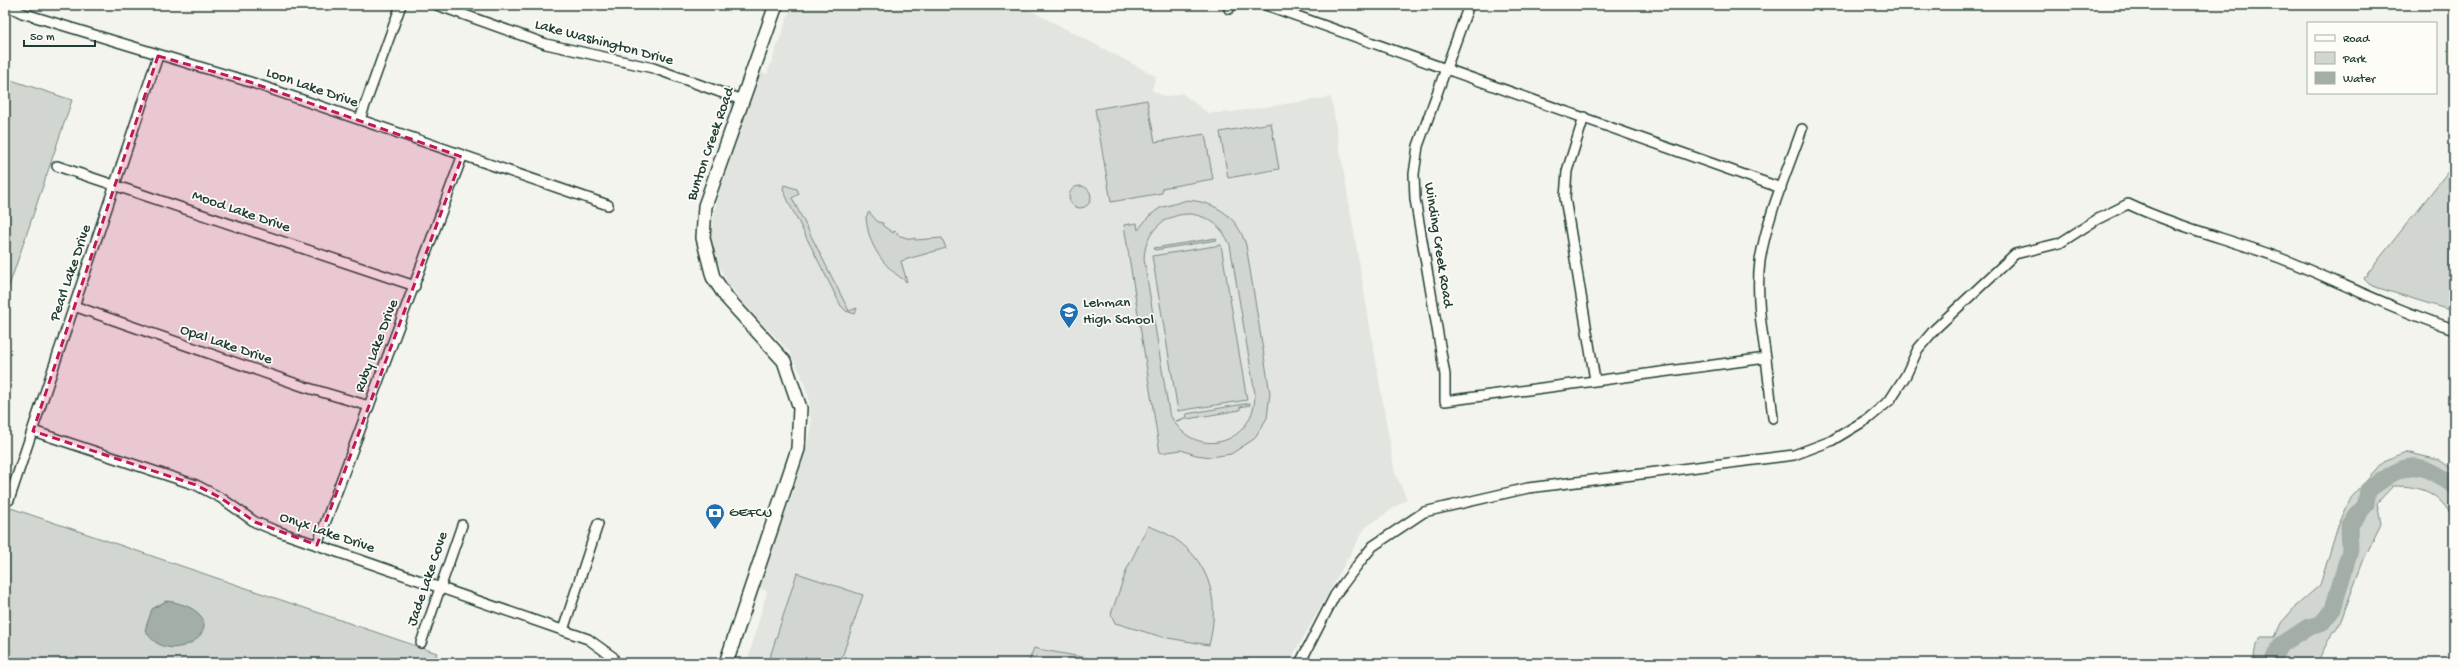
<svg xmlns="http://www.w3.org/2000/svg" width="2459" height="668" font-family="'Gochi Hand',sans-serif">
<rect width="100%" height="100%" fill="#f4f4ef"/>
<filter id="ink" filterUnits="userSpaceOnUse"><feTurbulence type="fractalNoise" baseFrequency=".025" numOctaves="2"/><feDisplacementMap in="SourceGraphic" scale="8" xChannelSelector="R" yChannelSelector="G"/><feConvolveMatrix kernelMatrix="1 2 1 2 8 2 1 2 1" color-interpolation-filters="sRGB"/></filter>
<g filter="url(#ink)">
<polygon fill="#e2e5df" points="792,5 1020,5 1156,76 1152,90 1165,97 1182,93 1208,113 1232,112 1331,97 1395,473 1407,499 1365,528 1289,663 747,663 767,591 758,588 792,495 807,446 811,424 809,399 801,374 789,351 746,307 727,282 712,250 711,236 717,198 760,72 767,74"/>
<g fill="#d1d6d1" stroke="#788a82" fill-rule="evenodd">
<polygon points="5,78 72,100 5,298"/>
<polygon points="1147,100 1155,142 1205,134 1213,179 1162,188 1162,193 1111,202 1095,109"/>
<polygon points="1271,123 1279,169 1228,178 1220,132"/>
<polygon points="2454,164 2454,310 2446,309 2372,286 2364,278"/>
<polygon points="784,185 797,189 799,194 792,198 849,311 857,308 855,314 846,311 841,306 790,205 783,189"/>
<circle cx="1080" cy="197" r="11"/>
<path d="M1187,200C1216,202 1237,216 1246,245L1270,393L1267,418L1254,439L1231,454L1211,457L1196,455L1181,450L1160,453L1124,225L1137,223L1138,230L1149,216L1160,208ZM1192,214C1212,218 1222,227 1230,245L1255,394C1255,447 1190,462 1169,412L1144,259C1145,231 1165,213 1192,214Z"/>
<path d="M869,212L878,222L883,223L882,225L893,233L894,231L898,233L897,235L911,239L915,238V240L942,238L946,248L901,261L907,282C883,267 868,245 866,217Z"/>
<polygon points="1216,238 1217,240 1155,250 1154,248"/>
<polygon points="1221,245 1247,400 1178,411 1152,256"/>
<polygon points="1250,403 1250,405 1240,407 1240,410 1176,421 1187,417 1186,414"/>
<path d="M2406,452L2439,460L2454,470V520C2439,493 2424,486 2393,486L2377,503L2381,524L2364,559L2340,623L2328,641L2317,663H2259L2254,657L2256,644L2261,637H2275L2281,623L2296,606L2320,585L2338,526L2351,498L2385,460Z"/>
<polygon points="5,506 437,653 434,663 5,663"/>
<path d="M1148,526C1203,544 1223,591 1209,645L1162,637L1115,623L1111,614L1127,569Z"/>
<polygon points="797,573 863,595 840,663 768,663"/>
<polygon points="1034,648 1043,650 1115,663 1028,663"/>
</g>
<path fill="#a3aea7" stroke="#6e8179" d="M166,601C177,602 192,606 200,615C219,636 166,668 145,630L152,609Z"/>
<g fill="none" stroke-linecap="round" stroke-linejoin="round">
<path stroke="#a3aea7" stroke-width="17" d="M2276,663L2274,658L2281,645L2308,627L2321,624L2333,609L2350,550L2349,526L2366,504L2368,490C2407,463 2413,457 2454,486"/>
<defs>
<g id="street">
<polyline points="6,5 22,13 250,82 608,205"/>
<polyline points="437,5 546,44 653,68 742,100"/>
<polyline points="1266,5 1781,188"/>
<path d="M1469,5L1418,146L1414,174L1415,199L1445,375V401L1766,358C1761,326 1756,293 1760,261C1767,216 1787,172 1802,129"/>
<polyline points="1229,9 1232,5"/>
<polyline points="1584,117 1567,171 1565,198 1595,380"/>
<polyline points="360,119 401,5"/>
<polyline points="57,166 415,286"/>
<polyline points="74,306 305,387 369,406"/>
<polyline points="1766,358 1773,418"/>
<polyline points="33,431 196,485 221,498 255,522 274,530 588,639 613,657"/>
<polyline points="9,500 158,56"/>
<polyline points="317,545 462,157"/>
<polyline points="563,630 598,524"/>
<polyline points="421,643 462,525"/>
<path d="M1300,663L1335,595L1359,563L1373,546L1424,512L1528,488L1794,455L1831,441L1869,418L1890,400L1906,375L1918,349L1935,329L2015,254L2060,243L2096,220L2128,204C2177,227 2229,239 2280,258C2338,281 2394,310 2454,329"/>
</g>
<polyline id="secondary" points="726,663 798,449 800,408 784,361 727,298 713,277 703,238 705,206 776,5"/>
</defs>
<use href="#street" stroke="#1f3d34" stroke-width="12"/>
<use href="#secondary" stroke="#1f3d34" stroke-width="16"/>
<use href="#street" stroke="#fdfcf7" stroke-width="9"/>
<use href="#secondary" stroke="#fdfcf7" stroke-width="13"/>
</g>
</g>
<path fill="#c2185b" fill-opacity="0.2" stroke="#c2185b" stroke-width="3" stroke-dasharray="8 5" stroke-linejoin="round" d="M158,56L250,82L462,157L317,545L255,522L221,498L196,485L33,431Z"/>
<defs>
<symbol id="school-pin" viewBox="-11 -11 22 30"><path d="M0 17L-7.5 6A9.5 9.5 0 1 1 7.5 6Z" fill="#1f6fb2" stroke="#fdfcf7"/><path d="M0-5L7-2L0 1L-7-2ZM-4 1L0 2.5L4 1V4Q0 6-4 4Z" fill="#fff"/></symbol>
<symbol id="bank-pin" viewBox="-11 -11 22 30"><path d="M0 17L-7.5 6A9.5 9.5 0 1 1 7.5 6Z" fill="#1f6fb2" stroke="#fdfcf7"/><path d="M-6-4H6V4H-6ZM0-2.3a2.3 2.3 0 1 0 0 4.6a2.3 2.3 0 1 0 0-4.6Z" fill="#fff"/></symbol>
</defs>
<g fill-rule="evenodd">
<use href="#school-pin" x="1058" y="301" width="22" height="30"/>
<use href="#bank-pin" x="704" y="502" width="22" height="30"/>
</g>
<g text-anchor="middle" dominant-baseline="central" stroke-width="3.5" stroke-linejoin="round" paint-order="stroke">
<g font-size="15" fill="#1f3d34" stroke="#fdfcf7">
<text transform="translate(604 43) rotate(15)">Lake Washington Drive</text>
<text transform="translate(312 88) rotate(19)">Loon Lake Drive</text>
<text transform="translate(711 144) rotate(-71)">Bunton Creek Road</text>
<text transform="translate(241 212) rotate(19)">Mood Lake Drive</text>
<text transform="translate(1438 245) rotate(81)">Winding Creek Road</text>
<text transform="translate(71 273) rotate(-71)">Pearl Lake Drive</text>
<text transform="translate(226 345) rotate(19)">Opal Lake Drive</text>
<text transform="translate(377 346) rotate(-69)">Ruby Lake Drive</text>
<text transform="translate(327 533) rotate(19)">Onyx Lake Drive</text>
<text transform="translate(428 579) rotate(-71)">Jade Lake Cove</text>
</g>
<g font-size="15" fill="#1f3d34" stroke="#fdfcf7" text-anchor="start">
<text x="1083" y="303">Lehman<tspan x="1083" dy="17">High School</tspan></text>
<text x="729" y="513">GEFCU</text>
</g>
</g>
<rect width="2459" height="668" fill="none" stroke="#fdfcf7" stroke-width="20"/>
<rect x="10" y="10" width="2439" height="648" fill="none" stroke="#1f3d34" stroke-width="1.5" filter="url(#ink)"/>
<rect x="2307" y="22" width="130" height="72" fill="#fdfcf7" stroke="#a4b0a9"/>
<rect x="2315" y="35" width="20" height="6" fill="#fdfcf7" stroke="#a4b0a9"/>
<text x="2343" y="42" font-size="12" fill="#1f3d34">Road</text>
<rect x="2315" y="52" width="20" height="12" fill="#d1d6d1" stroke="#a4b0a9"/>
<text x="2343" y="62" font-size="12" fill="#1f3d34">Park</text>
<rect x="2315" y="72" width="20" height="12" fill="#a3aea7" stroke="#a4b0a9"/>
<text x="2343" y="82" font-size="12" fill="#1f3d34">Water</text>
<path d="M24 40v6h71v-6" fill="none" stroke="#1f3d34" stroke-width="2"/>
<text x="30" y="40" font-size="12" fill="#1f3d34" stroke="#fdfcf7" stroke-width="3" paint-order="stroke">50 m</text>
</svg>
